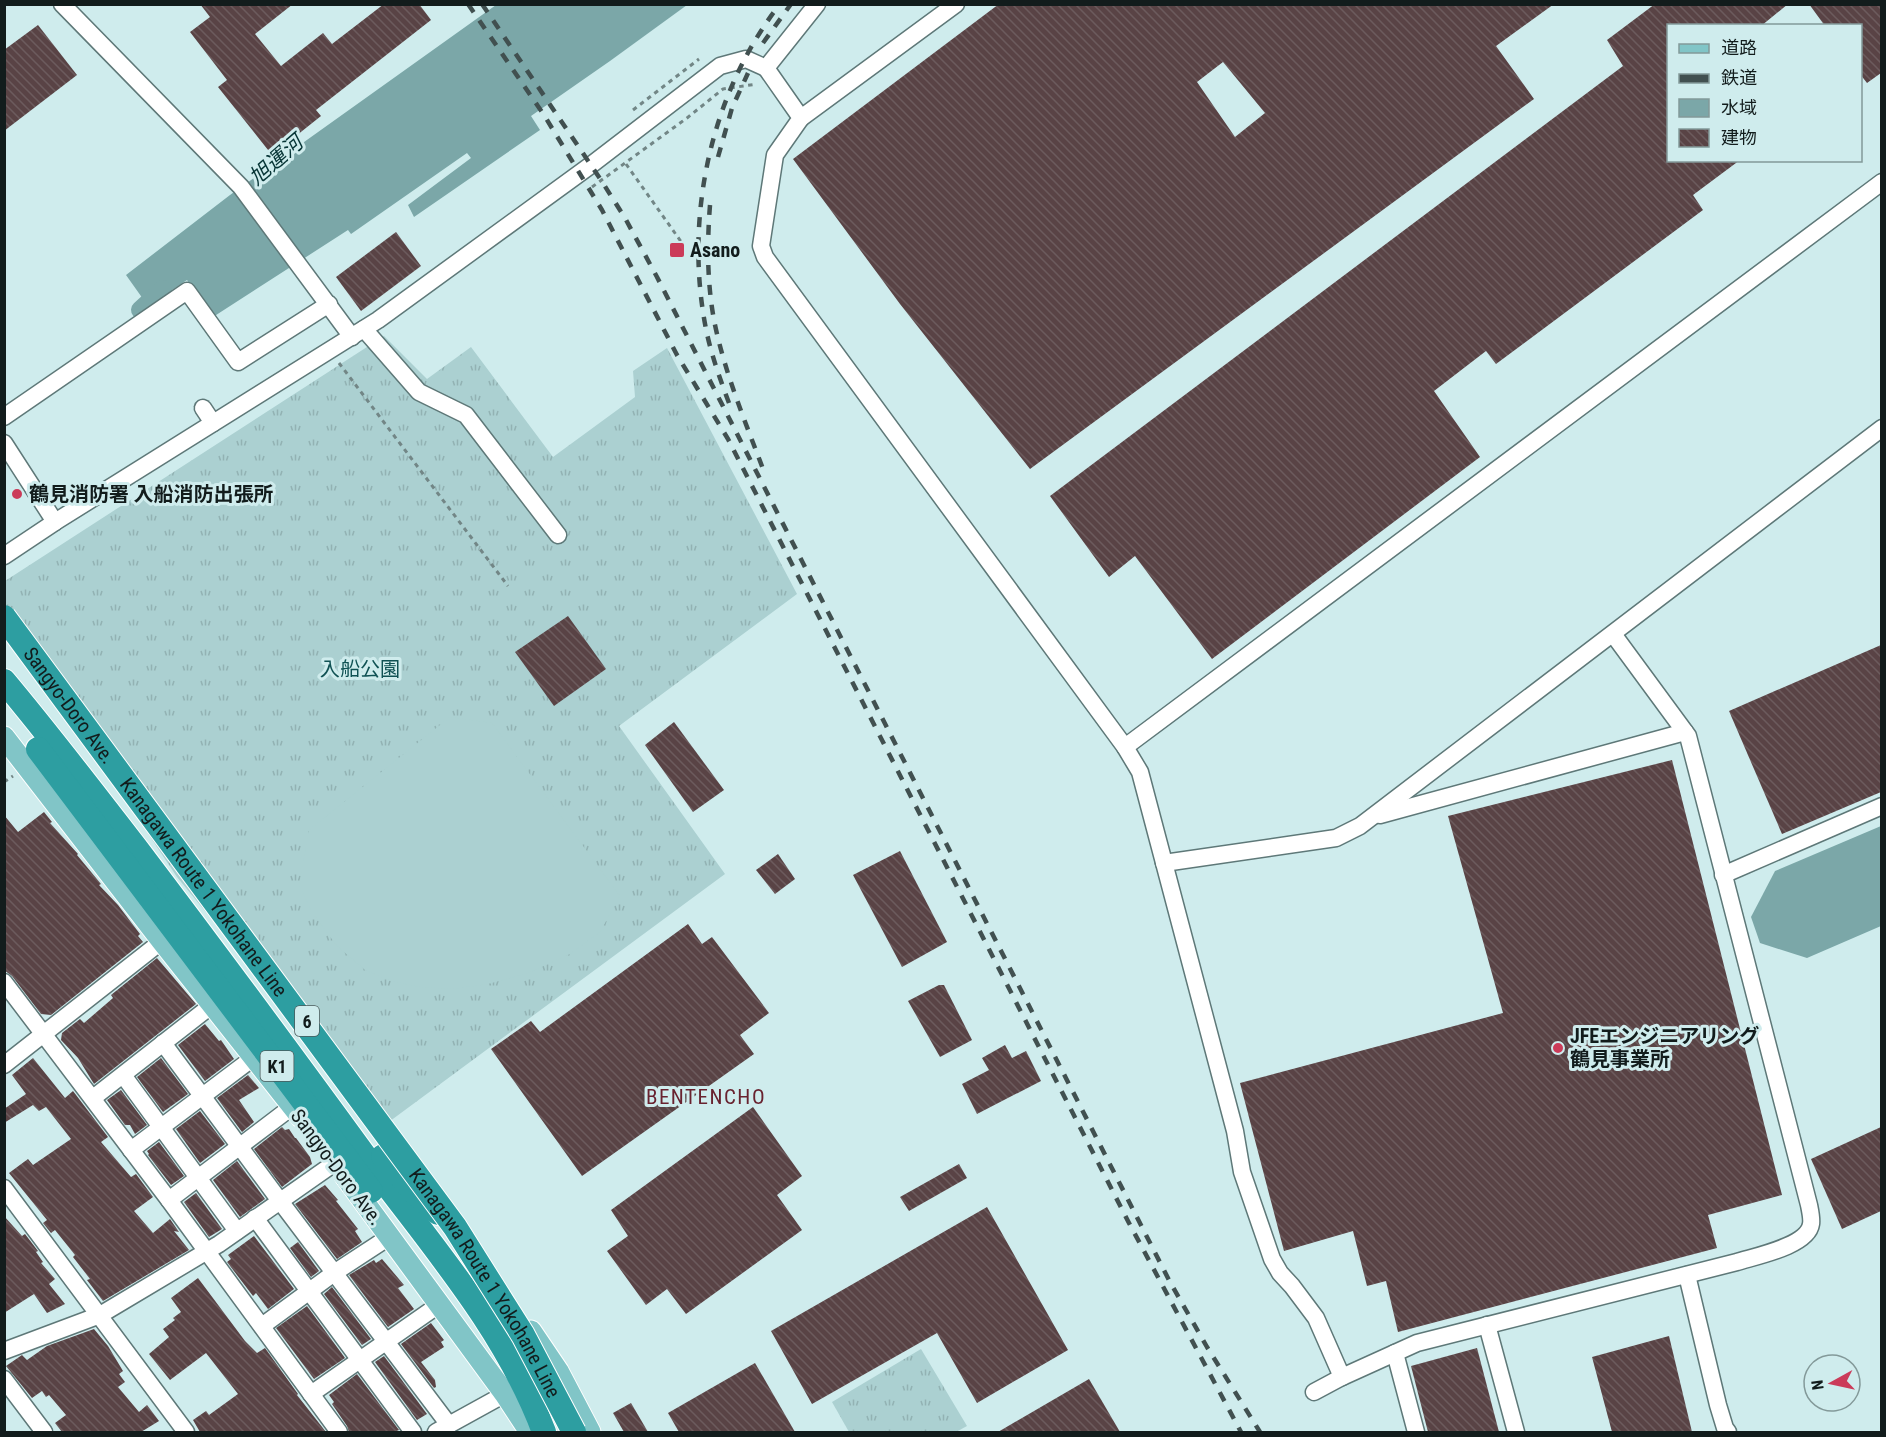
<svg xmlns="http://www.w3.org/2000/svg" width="1886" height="1437" font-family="'Roboto Condensed','Noto Sans JP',sans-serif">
<defs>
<pattern id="grass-tufts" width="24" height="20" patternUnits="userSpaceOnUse" patternTransform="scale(1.5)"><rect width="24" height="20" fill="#abd0d1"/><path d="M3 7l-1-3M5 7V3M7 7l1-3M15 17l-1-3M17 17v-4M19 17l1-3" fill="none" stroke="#92b2b3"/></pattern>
<pattern id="building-back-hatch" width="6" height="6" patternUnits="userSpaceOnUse" patternTransform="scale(1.5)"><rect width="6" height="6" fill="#594345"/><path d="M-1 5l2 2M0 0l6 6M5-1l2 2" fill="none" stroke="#6c5b5d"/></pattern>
</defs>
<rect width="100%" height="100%" fill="#cfeced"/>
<g fill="url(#grass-tufts)">
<polygon points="384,336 427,379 471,347 553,457 635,397 633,371 667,348 797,594 619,726 725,874 382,1127 177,877 5,619 5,581"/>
<polygon points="921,1349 967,1426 956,1432 849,1432 832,1402"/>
</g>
<polygon fill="#abd0d1" points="450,717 492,723 620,896 600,932 570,954 528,973 488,984 452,989 420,987 391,981 365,970 337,946 314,915 299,886 309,830"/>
<g fill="#7ba7a8">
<polygon points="496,5 687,5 610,61 531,116 540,130 414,217 408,205 471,158 467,153 351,234 348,230 213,317 187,280 148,306 126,275 230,195"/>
<polygon points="1881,826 1881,926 1807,958 1760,943 1751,917 1775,871"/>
</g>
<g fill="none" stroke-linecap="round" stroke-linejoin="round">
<polyline stroke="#7ba7a8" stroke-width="18" points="140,310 163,289"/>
</g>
<g fill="url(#building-back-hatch)" fill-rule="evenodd">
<polygon points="200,4 293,4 255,34 281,66 323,33 332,44 384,4 419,4 431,20 316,110 321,116 272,155 218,87 227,80 190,32 210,17"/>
<path d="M999,4H1554L1496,46L1534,99L1030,469L900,304L793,159ZM1223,62L1265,113L1235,137L1197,82Z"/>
<polygon points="1655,4 1788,4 1761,26 1668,26 1668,160 1740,160 1693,195 1703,210 1496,364 1486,351 1434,391 1480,457 1212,659 1135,556 1109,577 1050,496 1623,66 1607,40"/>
<polygon points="1809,4 1881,4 1881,73 1867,83 1860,74 1860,26 1825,26"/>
<polygon points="38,25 77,75 4,131 4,50"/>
<polygon points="396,232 421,266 361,311 336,277"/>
<polygon points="568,616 606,669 554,706 515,652"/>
<polygon points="1881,645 1881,792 1782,834 1729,711"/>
<polygon points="674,722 724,790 693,812 645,745"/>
<polygon points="1672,760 1782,1195 1708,1215 1717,1248 1398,1332 1386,1281 1367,1286 1353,1231 1284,1251 1240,1083 1503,1013 1448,816"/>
<polygon points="44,812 52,822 50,823 78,854 77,855 101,884 99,885 118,905 140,934 138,936 143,942 51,1015 41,1014 12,976 4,970 4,815 18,832"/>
<polygon points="900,851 947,942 902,967 853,875"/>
<polygon points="778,854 795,879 775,894 756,870"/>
<polygon points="688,924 702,944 712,937 769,1013 740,1035 754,1054 582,1176 491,1049 531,1021 540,1032"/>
<polygon points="157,958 196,1004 94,1084 78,1058 61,1040 62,1033 80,1019 84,1023 113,998 111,995"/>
<polygon points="939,985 944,985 972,1040 940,1057 908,1001"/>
<polygon points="205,1024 219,1041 221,1040 234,1059 205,1081 178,1045"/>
<polygon points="1005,1045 1012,1058 1026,1051 1041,1081 977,1114 962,1084 989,1070 982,1058"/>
<polygon points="33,1058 65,1098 73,1091 108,1137 101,1142 131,1177 136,1174 153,1197 134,1211 153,1233 170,1219 179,1232 174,1231 189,1250 103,1301 87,1280 90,1279 73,1257 75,1255 55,1230 51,1233 43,1223 47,1220 9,1173 28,1159 33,1165 71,1139 46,1107 39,1111 33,1105 4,1123 4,1109 26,1094 12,1075"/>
<polygon points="161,1058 188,1094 163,1112 137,1077"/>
<polygon points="248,1075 259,1088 239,1100 254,1122 242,1132 217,1098"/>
<polygon points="121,1090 147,1125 135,1134 130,1125 125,1125 107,1100"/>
<polygon points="753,1107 802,1176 777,1195 802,1230 686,1314 667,1289 646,1305 607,1251 628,1236 611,1210"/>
<polygon points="200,1111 225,1144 200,1163 176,1129"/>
<polygon points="282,1127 285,1130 289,1129 295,1138 296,1138 310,1157 312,1164 282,1187 254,1149"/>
<polygon points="1881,1127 1881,1211 1842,1229 1811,1159"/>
<polygon points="159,1142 184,1176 171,1185 148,1155 149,1154 147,1151"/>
<polygon points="237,1161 265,1199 240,1217 213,1180"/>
<polygon points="959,1164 967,1178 909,1211 900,1197"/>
<polygon points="325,1185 338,1200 336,1201 358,1229 355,1231 362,1242 337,1259 295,1204"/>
<polygon points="196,1193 222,1229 209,1237 184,1202"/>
<polygon points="987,1207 1068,1350 977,1403 937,1333 812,1404 771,1331"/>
<polygon points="4,1216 22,1236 25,1234 38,1251 36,1252 43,1262 41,1263 55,1279 49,1284 65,1304 47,1313 34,1294 4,1313"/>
<polygon points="254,1236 294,1289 268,1309 256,1293 253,1296 227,1262 231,1259 228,1255"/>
<polygon points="298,1242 319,1271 311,1277 290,1248"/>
<polygon points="382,1259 404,1285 398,1288 414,1309 388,1327 349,1275 374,1260 376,1263"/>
<polygon points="198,1278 245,1341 257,1353 265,1348 298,1394 297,1395 326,1432 200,1432 193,1420 206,1411 209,1415 238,1394 206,1353 170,1380 149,1354 169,1337 163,1329 175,1320 173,1318 181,1312 171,1298"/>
<polygon points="332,1287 371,1339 362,1345 324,1294"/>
<polygon points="307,1306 345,1358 314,1379 276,1328"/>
<polygon points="431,1323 444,1340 441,1342 444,1347 421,1362 435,1380 436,1387 434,1388 401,1344"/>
<polygon points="94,1329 108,1346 123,1371 119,1374 125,1382 118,1387 139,1412 147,1405 159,1421 141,1432 62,1432 55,1423 66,1415 49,1395 46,1397 42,1391 32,1398 6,1366 22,1355 27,1360 47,1346"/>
<polygon points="1669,1336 1692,1432 1612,1432 1592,1357"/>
<polygon points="1477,1348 1499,1432 1428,1432 1411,1366"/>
<polygon points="384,1356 427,1414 417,1420 375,1362"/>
<polygon points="755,1363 795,1432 679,1432 668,1413"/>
<polygon points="357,1374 399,1430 394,1432 349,1432 347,1426 332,1404 334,1402 329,1395"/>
<polygon points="1089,1379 1120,1432 998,1432"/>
<polygon points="631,1403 648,1432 624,1432 613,1413"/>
</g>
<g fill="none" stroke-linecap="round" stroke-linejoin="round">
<defs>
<g id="minor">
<polyline points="62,4 241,187 352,337"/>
<polyline points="766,68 801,118 775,155 761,246 765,257 1125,747 1140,772 1235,1131 1242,1172 1272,1259 1280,1273 1292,1286 1316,1318 1342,1377"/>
<polyline points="801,118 956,4"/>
<polyline points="364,329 419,392 466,415 558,535"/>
<polyline points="203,408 213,423"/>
<polyline points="4,417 187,291 238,362 329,304"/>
<polyline points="4,443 55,522"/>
<polyline points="4,556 55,522 378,320 591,165 720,66 746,59 766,68 817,4"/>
<polyline points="1125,747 1882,182"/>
<polyline points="1380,815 1685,732"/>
<polyline points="1164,863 1336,838 1360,826 1882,428"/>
<polyline points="1723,875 1882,806"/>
<polyline points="4,982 169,1200 339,1432"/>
<polyline points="163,1043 280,1201 449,1425"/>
<polyline points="4,1065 162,941"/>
<polyline points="123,1075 237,1231"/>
<polyline points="93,1098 212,1005"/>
<polyline points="131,1150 253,1058"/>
<polyline points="4,1188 186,1432"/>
<polyline points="169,1200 293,1106"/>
<polyline points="255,1218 413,1432"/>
<polyline points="1687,1275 1718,1405 1725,1428 1728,1432"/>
<polyline points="1487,1325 1516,1432"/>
<polyline points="262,1326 334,1273 389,1237"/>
<polyline points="4,1351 100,1315 219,1244 336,1162"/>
<polyline points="1395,1353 1416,1432"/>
<polyline points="4,1379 44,1432"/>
<path d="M1314,1392L1342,1377L1417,1343L1737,1262C1756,1256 1808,1246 1811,1224C1812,1219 1810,1210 1809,1205L1688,736L1613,634"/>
<polyline points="311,1394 440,1304"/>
<polyline points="436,1432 505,1394"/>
</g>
<g id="major">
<polyline points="4,737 162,941 301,1117"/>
<polyline points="345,1176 505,1394 530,1432"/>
<polyline points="531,1331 558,1371 590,1432"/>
</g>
<g id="highway">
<path d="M4,681C51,737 95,795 140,853C215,952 289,1052 362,1152C428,1242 505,1327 544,1432"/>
<polyline points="38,749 371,1191"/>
<polyline points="383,1156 415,1193 438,1213"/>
</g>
</defs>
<use href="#minor" stroke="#5e7878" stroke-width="19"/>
<use href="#major" stroke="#fff" stroke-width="23"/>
<use href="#highway" stroke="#fff" stroke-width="26"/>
<g stroke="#728686" stroke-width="3" stroke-dasharray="4.5 4.5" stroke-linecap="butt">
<polyline points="633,110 699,59"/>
<polyline points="626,164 682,243"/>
<polyline points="592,187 687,118 723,89 757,84"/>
<polyline points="339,363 508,586"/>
<polyline points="4,782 13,776"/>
</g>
<use href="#minor" stroke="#fff" stroke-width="16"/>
<use href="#major" stroke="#81c5c7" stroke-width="21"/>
<use href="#highway" stroke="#2d9ea1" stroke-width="24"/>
<g stroke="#415050" stroke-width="4.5" stroke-dasharray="10 10" stroke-linecap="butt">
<polyline points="468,4 544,115 602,210 677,355 728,439 1129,1223 1241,1432"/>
<polyline points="482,4 601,180 625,218 657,277 1170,1282 1207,1347 1260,1432"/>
<polyline points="763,43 791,4"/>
<polyline points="718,157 732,108 748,73"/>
<path d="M710,205C707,243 707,282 714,320C724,371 745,421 763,469"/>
<path d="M729,403C720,379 711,354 706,329C684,218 710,94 780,4"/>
</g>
<defs>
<g id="highway-bridge">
<path id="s1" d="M4,617L455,1227L523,1335L574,1432"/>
</g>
</defs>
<use href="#highway-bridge" stroke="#fff" stroke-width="26" stroke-linecap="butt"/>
<use href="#highway-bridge" stroke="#2d9ea1" stroke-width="24"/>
</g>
<g fill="#cb3b59" stroke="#cfeced" stroke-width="2">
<rect x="669" y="242" width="16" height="16" rx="3"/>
<circle cx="17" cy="494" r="6"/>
<circle cx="1558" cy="1048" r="6"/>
</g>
<g text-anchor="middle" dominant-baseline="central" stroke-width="6" stroke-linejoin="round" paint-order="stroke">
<g fill="#cfeced" stroke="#4b5a5b" stroke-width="1.5">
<rect x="295" y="1006" width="24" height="30" rx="4.5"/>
<rect x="260.5" y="1051" width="33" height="30" rx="4.5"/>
</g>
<g font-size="18" font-weight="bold" fill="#121c1c">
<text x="307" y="1021">6</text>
<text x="277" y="1066">K1</text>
</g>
<g font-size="20" font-weight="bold" fill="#121c1c" stroke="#cfeced" text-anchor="start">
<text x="690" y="250">Asano</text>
<text x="29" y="494">鶴見消防署 入船消防出張所</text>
<text x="1570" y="1036">JFEエンジニアリング<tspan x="1570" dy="23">鶴見事業所</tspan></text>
</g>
<g font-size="20" fill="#105254" stroke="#cfeced">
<text x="360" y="669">入船公園</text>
</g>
<g font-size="20" fill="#121c1c" stroke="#cfeced">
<text stroke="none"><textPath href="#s1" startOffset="110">Sangyo-Doro Ave.</textPath></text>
<text stroke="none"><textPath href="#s1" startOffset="336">Kanagawa Route 1 Yokohane Line</textPath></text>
<text transform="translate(337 1167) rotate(53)">Sangyo-Doro Ave.</text>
<text stroke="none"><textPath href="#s1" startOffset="822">Kanagawa Route 1 Yokohane Line</textPath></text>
</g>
<g font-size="21" font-style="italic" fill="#063435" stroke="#cfeced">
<text transform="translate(276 160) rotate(-41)">旭運河</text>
</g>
<g font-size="21" letter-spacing="1.5" fill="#68222f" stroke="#cfeced">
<text x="706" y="1097">BENTENCHO</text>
</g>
</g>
<rect width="1886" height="1437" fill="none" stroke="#121c1c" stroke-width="12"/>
<rect x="1667" y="24" width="195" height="138" fill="#cfeced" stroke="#839999" stroke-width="1.5"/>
<rect x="1679" y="44" width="30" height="9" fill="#81c5c7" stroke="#839999" stroke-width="1.5"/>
<text x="1721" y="54" font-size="18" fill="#121c1c">道路</text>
<rect x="1679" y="74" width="30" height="9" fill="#415050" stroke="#839999" stroke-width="1.5"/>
<text x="1721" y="84" font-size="18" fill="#121c1c">鉄道</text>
<rect x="1679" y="99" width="30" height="18" fill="#7ba7a8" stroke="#839999" stroke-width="1.5"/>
<text x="1721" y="114" font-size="18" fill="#121c1c">水域</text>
<rect x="1679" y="129" width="30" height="18" fill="url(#building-back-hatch)" stroke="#839999" stroke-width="1.5"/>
<text x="1721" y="144" font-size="18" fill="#121c1c">建物</text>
<g transform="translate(1832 1383) rotate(262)"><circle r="28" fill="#cfeced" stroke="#839999" stroke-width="1.5"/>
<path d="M0-4.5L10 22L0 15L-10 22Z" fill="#cb3b59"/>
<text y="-9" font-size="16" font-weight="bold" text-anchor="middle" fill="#121c1c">N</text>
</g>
</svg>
